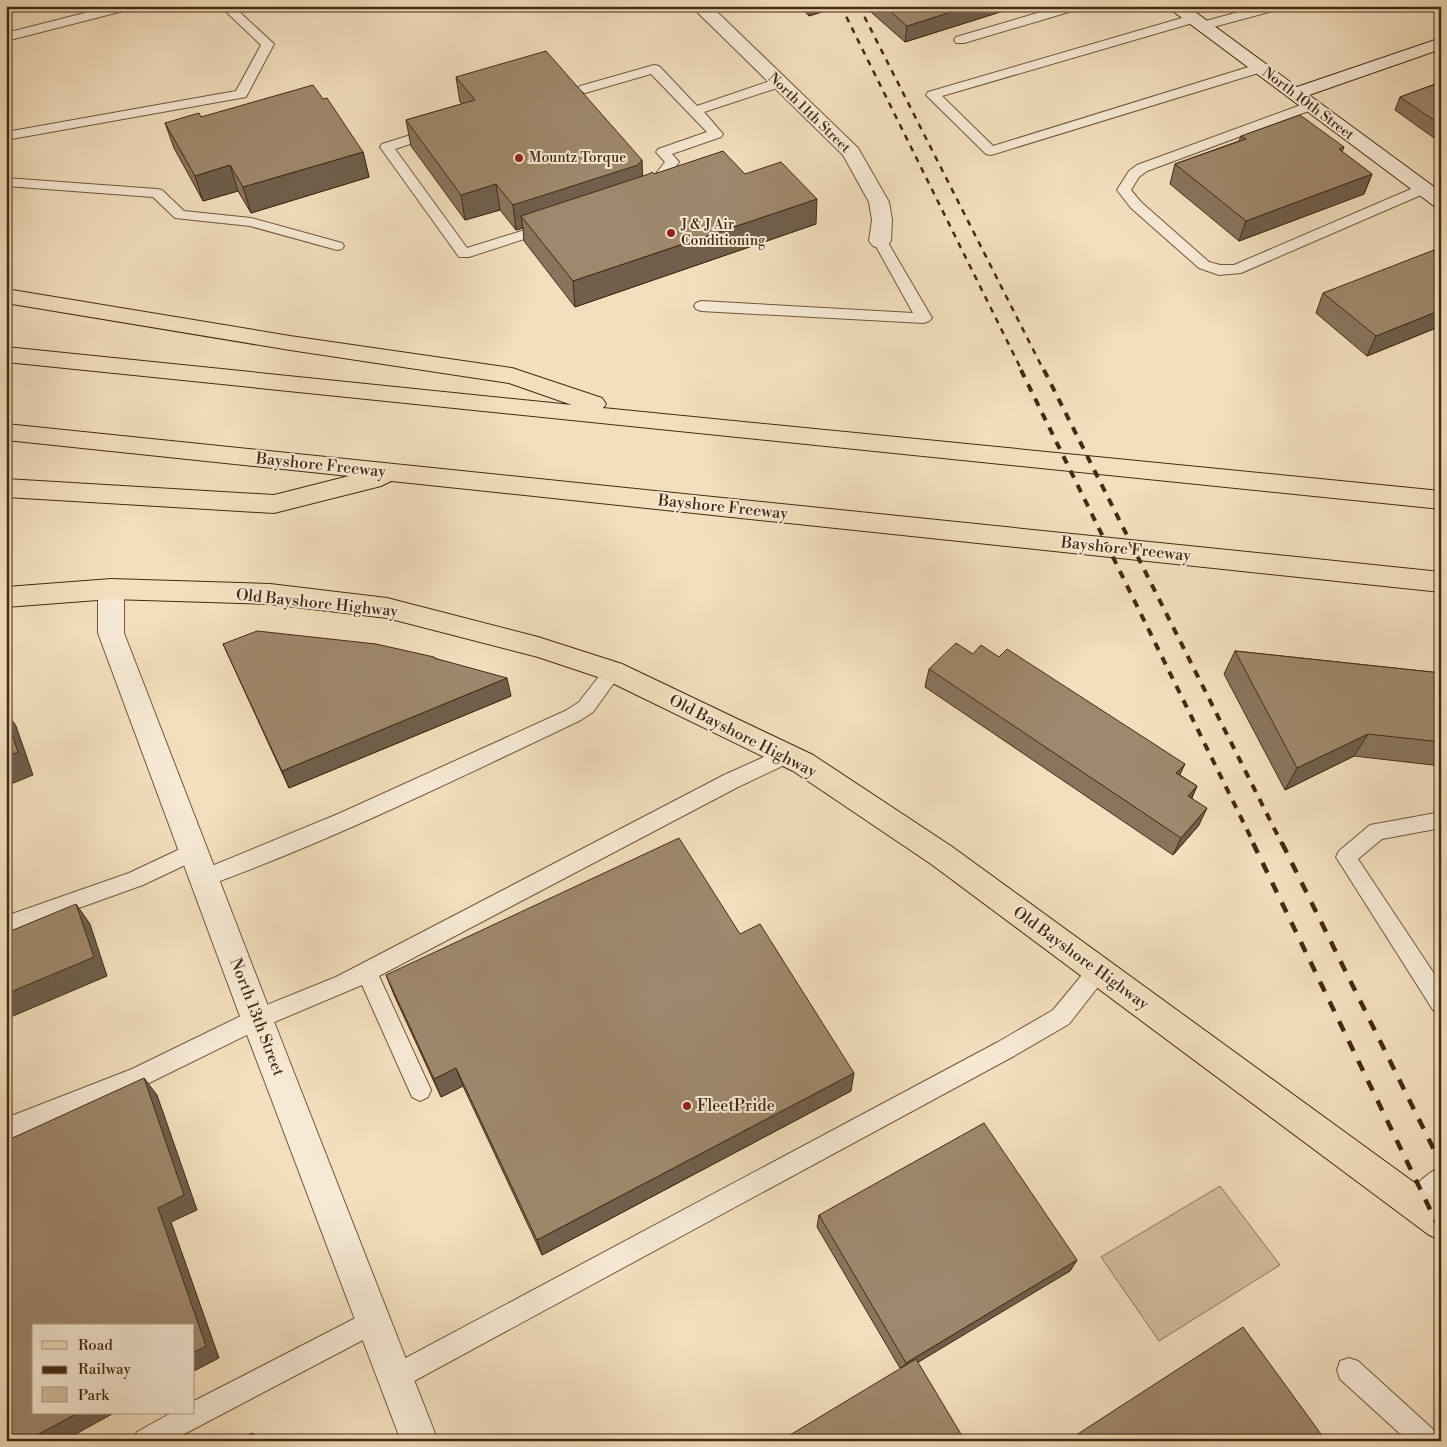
<svg xmlns="http://www.w3.org/2000/svg" width="1447" height="1447" font-family="'Libre Bodoni',serif">
<rect width="100%" height="100%" fill="#f3dfbe"/>
<filter id="stains"><feTurbulence type="fractalNoise" baseFrequency=".004" numOctaves="4"/><feColorMatrix values="0 0 0 0 .2 0 0 0 0 .09 0 0 0 0 .02 0 0 0 .5 -.17"/></filter>
<radialGradient id="worn" r=".72"><stop offset=".6" stop-color="#630" stop-opacity="0"/><stop offset="1" stop-color="#630" stop-opacity=".3"/></radialGradient>
<polygon fill="#d5c0a1" stroke="#8c755a" points="1220,1186 1280,1265 1159,1341 1101,1257"/>
<g fill="none" stroke-linecap="round" stroke-linejoin="round">
<defs>
<g id="lane">
<polygon points="112,6 133,6 131,9 6,41 6,33"/>
<polygon points="220,6 233,6 274,44 246,97 6,140 6,132 236,91 261,45"/>
<polygon points="1061,6 1081,6 1079,9 964,43 956,43 954,40 956,37"/>
<polygon points="1261,6 1282,6 1280,9 1202,30 1196,26 1198,23"/>
<polygon points="1192,15 1196,16 1198,19 1196,22 942,96 993,146 1255,65 1265,65 1266,68 1265,71 991,155 986,154 926,95 928,92"/>
<polygon points="654,65 659,66 697,106 773,80 778,79 784,83 783,86 704,112 723,134 721,137 672,154 679,162 655,193 650,194 643,190 665,162 656,152 658,149 707,132 651,74 585,93 578,89 580,86"/>
<polygon points="1309,102 1316,106 1314,109 1147,171 1139,177 1131,190 1141,202 1209,262 1220,265 1234,265 1418,186 1428,186 1430,189 1428,192 1241,273 1219,275 1199,268 1131,208 1117,190 1129,171 1137,165"/>
<polygon points="433,128 440,132 438,135 395,149 467,248 547,223 552,224 554,227 552,230 469,257 459,257 380,147 382,144"/>
<polygon points="6,178 157,189 162,190 184,211 251,218 342,243 344,246 342,249 337,250 250,226 175,218 153,197 6,186"/>
<polygon points="880,237 885,238 887,241 932,318 929,321 924,323 701,311 696,309 694,306 696,303 701,301 913,313 873,241 875,238"/>
<path d="M613,664L619,666L622,671L619,676L593,712L581,720C457,779 333,840 204,887L197,884L194,878L197,872L338,814L567,710L579,702L607,666Z"/>
<polygon points="786,747 793,749 796,755 793,761 738,787 379,976 431,1090 428,1097 420,1101 412,1097 362,985 265,1026 147,1084 6,1140 6,1118 132,1069 249,1012 336,977 724,775"/>
<polygon points="1441,812 1441,828 1382,839 1358,859 1441,984 1441,1013 1433,1010 1336,857 1339,851 1370,825"/>
<polygon points="195,842 202,845 205,851 202,857 143,885 6,934 6,916 129,873"/>
<polygon points="1098,961 1105,964 1108,971 1105,978 1069,1024 1014,1056 405,1386 396,1389 387,1386 384,1377 387,1368 998,1042 1053,1010 1091,964"/>
<path d="M1441,1167V1194L1423,1212L1415,1216L1407,1212L1403,1204C1409,1190 1426,1173 1441,1167Z"/>
<polygon points="373,1309 382,1312 385,1321 382,1330 171,1441 133,1441 137,1432 171,1413 194,1413 194,1401"/>
<polygon points="1349,1358 1358,1361 1436,1432 1440,1441 1408,1441 1340,1379 1337,1370 1340,1361"/>
</g>
<g id="street">
<polygon points="691,6 711,6 858,148 889,202 892,220 891,241 887,246 880,248 873,246 869,241 872,220 869,202 843,155"/>
<polygon points="111,579 120,582 124,589 124,633 273,1019 438,1441 401,1441 241,1019 98,633 98,589 102,582"/>
</g>
<polygon id="secondary" points="1166,6 1187,6 1297,87 1441,38 1441,49 1309,95 1441,192 1441,208 1434,206"/>
<polygon id="primary" points="111,579 270,584 387,598 538,637 622,664 813,755 951,846 1441,1202 1441,1240 1429,1235 931,864 793,771 604,679 538,657 387,618 270,604 111,599 6,607 6,587"/>
<g id="highway">
<polygon points="6,289 290,336 512,368 602,398 606,404 603,408 1441,491 1441,509 6,362 6,347 572,405 509,383 290,350 6,303"/>
<polygon points="6,424 1441,572 1441,592 391,481 381,486 274,513 6,497 6,479 274,495 349,476 6,440"/>
</g>
</defs>
<use href="#lane" stroke="#70573e" stroke-width="2"/>
<use href="#street" stroke="#70573e" stroke-width="2"/>
<use href="#secondary" stroke="#442a14" stroke-width="2"/>
<use href="#primary" stroke="#442a14" stroke-width="2"/>
<use href="#highway" stroke="#442a14" stroke-width="2"/>
<use href="#lane" fill="#f7ead5" fill-rule="evenodd"/>
<use href="#street" fill="#f7ead5" fill-rule="evenodd"/>
<use href="#secondary" fill="#f7ead5" fill-rule="evenodd"/>
<use href="#primary" fill="#f3dfbe" fill-rule="evenodd"/>
<use href="#highway" fill="#f3dfbe" fill-rule="evenodd"/>
<g stroke="#442a14" stroke-width="2.5" stroke-dasharray="6 6" stroke-linecap="butt">
<polyline points="841,6 1022,371"/>
<polyline points="859,6 1044,371"/>
</g>
<g stroke="#442a14" stroke-width="4" stroke-dasharray="8 8" stroke-linecap="butt">
<polyline points="1021,370 1254,844"/>
<polyline points="1044,370 1282,844"/>
</g>
<g stroke="#442a14" stroke-width="4.5" stroke-dasharray="11 11" stroke-linecap="butt">
<polyline points="1253,843 1441,1232"/>
<polyline points="1282,843 1441,1164"/>
</g>
</g>
<g fill="#89755d" stroke="#442a14">
<polygon points="799,6 841,6 809,16"/>
<polygon points="864,6 1019,6 905,42"/>
<polygon points="456,77 643,177 654,174 745,174 816,224 575,307 524,241 523,228 516,230 500,210 465,220 411,146 406,120 462,104 460,102"/>
<polygon points="1441,82 1441,143 1395,110 1400,97"/>
<polygon points="201,117 363,152 369,177 251,213 238,191 203,201 174,148 165,123"/>
<polygon points="1241,136 1344,147 1342,152 1372,174 1364,194 1239,241 1170,184 1175,164 1239,141"/>
<polygon points="1441,255 1441,326 1367,356 1316,313 1323,293"/>
<polygon points="223,644 435,658 511,696 289,788"/>
<polygon points="1235,651 1441,673 1441,766 1354,756 1285,790 1224,674"/>
<polygon points="929,669 1180,775 1197,786 1192,798 1199,825 1173,855 925,687"/>
<polygon points="740,934 851,1091 542,1255 463,1086 441,1097 394,995 386,975"/>
<polygon points="819,1215 1077,1260 1070,1271 900,1368 817,1227"/>
</g>
<g fill="#6f5f4c" stroke="#442a14">
<polygon points="810,6 841,6 809,16"/>
<polygon points="970,6 1019,6 905,42 907,26"/>
<polygon points="363,152 369,177 251,213 243,187"/>
<polygon points="642,160 643,185 521,216 523,228 516,230 513,205"/>
<polygon points="230,165 238,191 203,201 195,176"/>
<polygon points="1372,174 1364,194 1239,241 1246,221"/>
<polygon points="496,184 500,210 465,220 461,195"/>
<polygon points="817,199 816,224 575,307 573,281"/>
<polygon points="1441,310 1441,326 1367,356 1376,336"/>
<polygon points="507,678 511,696 289,788 282,771"/>
<polygon points="6,711 16,726 33,775 6,786"/>
<polygon points="1368,734 1354,756 1285,790 1297,768"/>
<polygon points="1185,764 1177,781 1176,773"/>
<polygon points="1197,786 1189,803 1188,796"/>
<polygon points="1207,808 1199,825 1173,855 1181,838"/>
<polygon points="76,904 90,924 107,976 6,1019 6,994"/>
<polygon points="456,1068 463,1086 441,1097 434,1079"/>
<polygon points="854,1073 851,1091 542,1255 537,1240"/>
<polygon points="144,1078 157,1095 197,1210 171,1222 219,1358 194,1371 194,1352 158,1208"/>
<polygon points="1077,1260 1070,1271 902,1372 906,1363"/>
<polygon points="78,1413 114,1413 63,1441 26,1441"/>
<polygon points="252,1433 262,1441 255,1441"/>
</g>
<g fill="#9f886c" stroke="#442a14">
<polygon points="884,6 970,6 907,26"/>
<polygon points="546,51 642,160 638,165 513,205 496,184 461,195 406,120 475,100 456,77"/>
<polygon points="1441,82 1441,125 1400,97"/>
<polygon points="313,85 323,99 327,98 363,152 243,187 230,165 195,176 165,123 199,113 201,117"/>
<polygon points="1300,115 1344,147 1339,149 1372,174 1246,221 1175,164 1246,139 1241,136"/>
<polygon points="723,151 745,174 781,162 817,199 573,281 521,216 649,174 652,172 654,174"/>
<polygon points="1434,250 1441,255 1441,310 1376,336 1323,293"/>
<polygon points="257,631 376,644 434,657 434,658 507,678 282,771 223,644"/>
<polygon points="956,643 973,654 981,645 999,657 1007,649 1185,764 1176,773 1197,786 1188,796 1207,808 1181,838 929,669"/>
<polygon points="1235,651 1441,673 1441,742 1368,734 1297,768"/>
<polygon points="6,717 18,752 6,757"/>
<polygon points="679,838 740,934 760,924 854,1073 537,1240 456,1068 434,1079 386,975"/>
<polygon points="76,904 94,957 6,994 6,933"/>
<polygon points="144,1078 184,1195 158,1208 206,1346 194,1352 194,1326 34,1326 34,1413 78,1413 26,1441 6,1441 6,1141"/>
<polygon points="984,1123 1077,1260 906,1363 819,1215"/>
<polygon points="1243,1327 1326,1441 1067,1441"/>
<polygon points="916,1359 965,1441 780,1441"/>
<polygon points="252,1433 255,1441 238,1441"/>
</g>
<g fill="#8f2418" stroke="#f7ead5" stroke-width="2">
<circle cx="519" cy="158" r="5"/>
<circle cx="671" cy="233" r="5"/>
<circle cx="687" cy="1106" r="5"/>
</g>
<g text-anchor="middle" dominant-baseline="central" stroke-width="4" stroke-linejoin="round" paint-order="stroke">
<g font-size="14" fill="#442a14" stroke="#f7ead5">
<text transform="translate(1308 104) rotate(37)">North 10th Street</text>
<text transform="translate(809 113) rotate(44)">North 11th Street</text>
</g>
<g font-size="14" fill="#442a14" stroke="#f7ead5" text-anchor="start">
<text x="529" y="158">Mountz Torque</text>
<text x="681" y="225">J &amp; J Air<tspan x="681" dy="16">Conditioning</tspan></text>
</g>
<g font-size="16" fill="#442a14" stroke="#f7ead5">
<text transform="translate(321 465) rotate(6)">Bayshore Freeway</text>
<text transform="translate(723 507) rotate(6)">Bayshore Freeway</text>
<text transform="translate(1126 549) rotate(6)">Bayshore Freeway</text>
<text transform="translate(317 603) rotate(6)">Old Bayshore Highway</text>
<text transform="translate(743 736) rotate(27)">Old Bayshore Highway</text>
<text transform="translate(1081 958) rotate(36)">Old Bayshore Highway</text>
<text transform="translate(257 1017) rotate(69)">North 13th Street</text>
</g>
<g font-size="16" fill="#442a14" stroke="#f7ead5" text-anchor="start">
<text x="697" y="1106">FleetPride</text>
</g>
</g>
<rect width="1447" height="1447" fill="none" stroke="#f3dfbe" stroke-width="25"/>
<rect x="8" y="8" width="1432" height="1432" fill="none" stroke="#442a14" stroke-width="2.5"/>
<rect x="12" y="12" width="1422" height="1422" fill="none" stroke="#442a14"/>
<rect x="32" y="1324" width="162" height="90" fill="#f7ead5" stroke="#af9d88"/>
<rect x="42" y="1341" width="25" height="8" fill="#f3dfbe" stroke="#af9d88"/>
<text x="78" y="1350" font-size="15" fill="#442a14">Road</text>
<rect x="42" y="1366" width="25" height="8" fill="#442a14" stroke="#af9d88"/>
<text x="78" y="1374" font-size="15" fill="#442a14">Railway</text>
<rect x="42" y="1387" width="25" height="15" fill="#d5c0a1" stroke="#af9d88"/>
<text x="78" y="1400" font-size="15" fill="#442a14">Park</text>
<rect width="100%" height="100%" filter="url(#stains)"/>
<rect width="100%" height="100%" fill="url(#worn)"/>
</svg>
